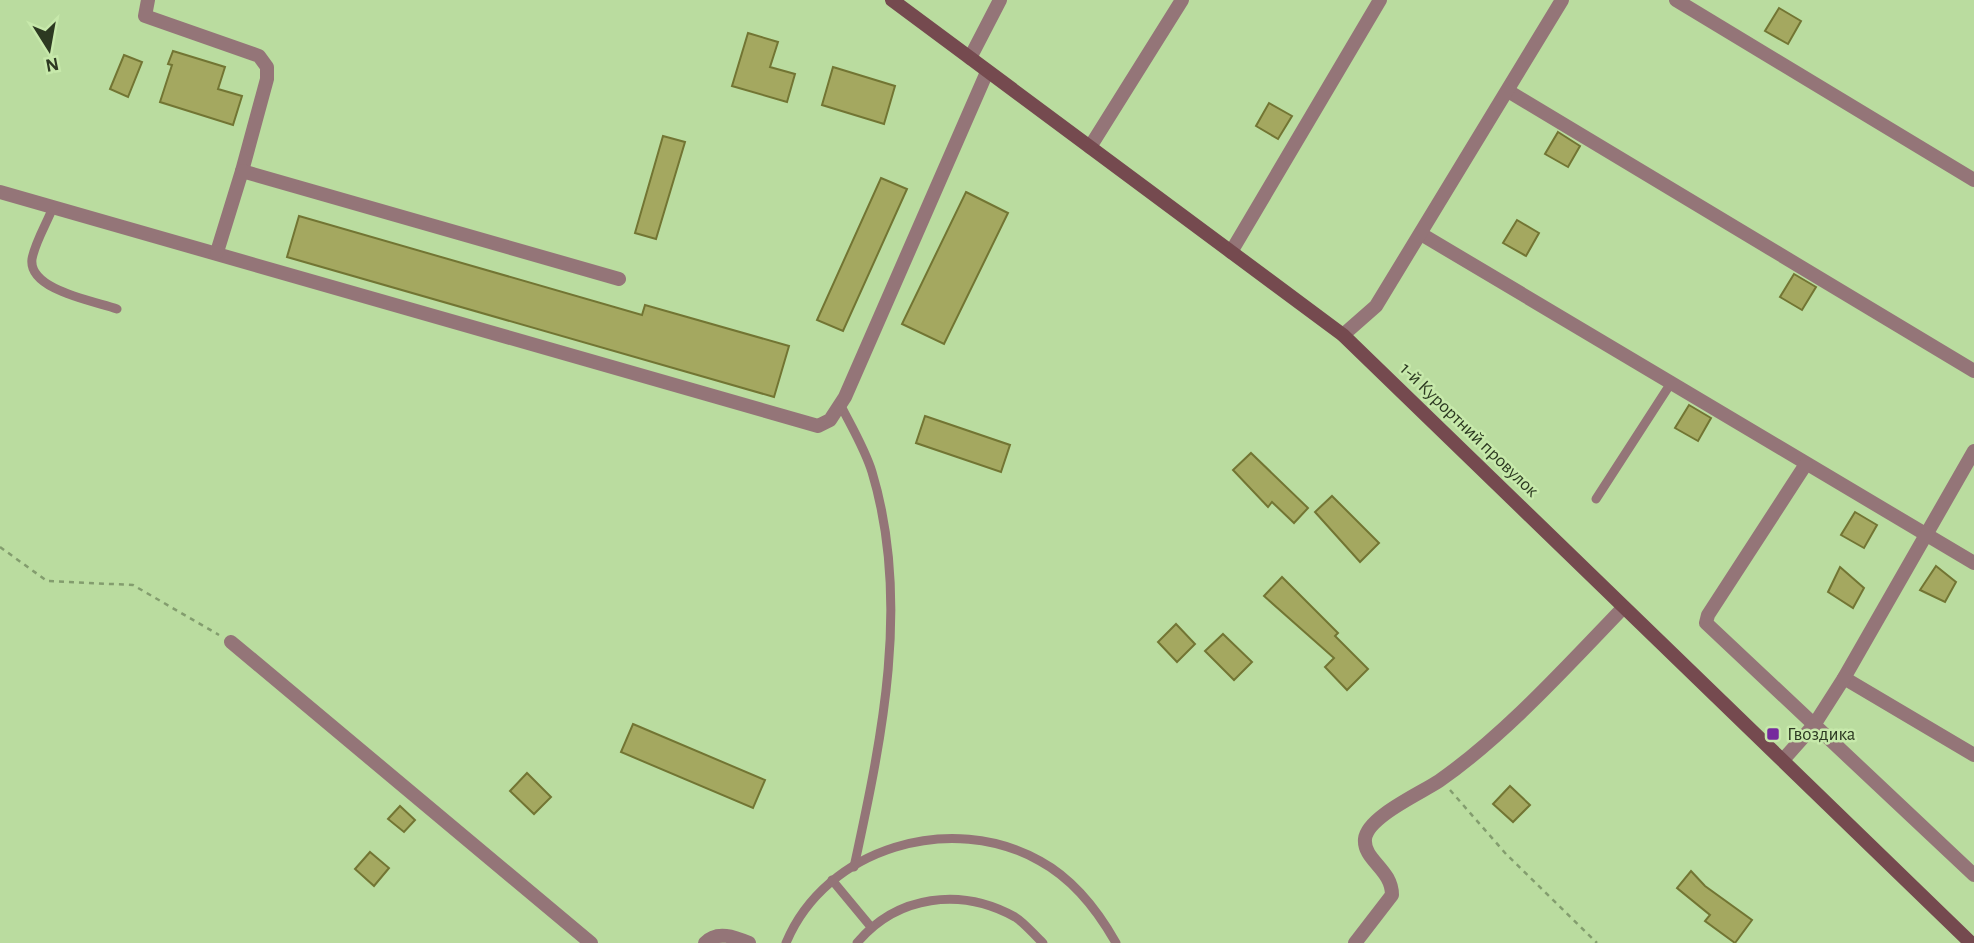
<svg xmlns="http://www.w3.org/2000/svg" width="1974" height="943" font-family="'Alegreya Sans',sans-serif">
<rect width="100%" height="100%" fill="#badc9f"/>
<g fill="#a4a860" stroke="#727533" stroke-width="2">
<polygon points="1779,8 1801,21 1788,44 1765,31"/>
<polygon points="748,33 778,42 770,67 795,74 787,102 732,86"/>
<polygon points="173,51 225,67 218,89 242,96 233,125 160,102 172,65 168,64"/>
<polygon points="124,55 142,62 128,97 110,89"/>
<polygon points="833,67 895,86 884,124 822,105"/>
<polygon points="1269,103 1292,116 1278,139 1256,126"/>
<polygon points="1558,132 1580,146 1568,167 1545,154"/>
<polygon points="663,136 685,142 656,239 635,233"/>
<polygon points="881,178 907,189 843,331 817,320"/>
<polygon points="966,192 1008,213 944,344 902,324"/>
<polygon points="299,216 642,315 645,305 789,346 774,397 287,257"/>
<polygon points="1517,220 1539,233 1526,256 1503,243"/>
<polygon points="1794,274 1816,287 1802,310 1780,297"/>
<polygon points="1689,405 1711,418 1698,441 1675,428"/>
<polygon points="925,416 1010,445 1001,472 916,443"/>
<polygon points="1251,453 1308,508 1294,523 1272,502 1268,507 1233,470"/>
<polygon points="1332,496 1379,543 1360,562 1315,512"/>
<polygon points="1855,512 1877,525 1864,548 1841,535"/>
<polygon points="1936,566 1956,582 1945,602 1920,590"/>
<polygon points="1840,567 1864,588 1853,608 1828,592"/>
<polygon points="1282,577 1338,633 1335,636 1368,669 1347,690 1325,667 1334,658 1264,596"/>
<polygon points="1176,624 1195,644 1177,662 1158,642"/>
<polygon points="1223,634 1252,662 1234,680 1205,651"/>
<polygon points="633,724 765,780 753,808 621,752"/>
<polygon points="527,773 551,797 534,814 510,791"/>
<polygon points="1510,786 1530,805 1513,822 1493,804"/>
<polygon points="400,806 415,820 404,832 388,819"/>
<polygon points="370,852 389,868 374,886 355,869"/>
<polygon points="1691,871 1705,886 1752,920 1735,943 1705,921 1710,915 1677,888"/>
</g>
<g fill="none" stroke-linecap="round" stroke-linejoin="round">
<g stroke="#839d6e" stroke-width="2.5" stroke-dasharray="5 5" stroke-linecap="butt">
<polyline points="0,547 47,581 133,585 219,635"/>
<polyline points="1450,790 1506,854 1597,943"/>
</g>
<g stroke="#947578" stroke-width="9">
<path d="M53,207C47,223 35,242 32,259C28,290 94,301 117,309"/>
<path d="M840,404C851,426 865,449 872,472C911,601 882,738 854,867"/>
<polyline points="1596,499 1671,383"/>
<polyline points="832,880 871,927"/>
<path d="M786,943C826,847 952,811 1040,861C1073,879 1098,911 1116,943"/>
<path d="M857,943C897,895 961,887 1015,917C1025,923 1034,935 1043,943"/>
</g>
<g stroke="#947578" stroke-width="14">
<polyline points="148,0 145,16 259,56 267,67 267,79 242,171"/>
<polyline points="1676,0 1974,180"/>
<polyline points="970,58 1000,0"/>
<polyline points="1508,91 1974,371"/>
<polyline points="1090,147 1182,0"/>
<polyline points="0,192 818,426 830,420 845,397 987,72"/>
<polyline points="1421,234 1974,563"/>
<polyline points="217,252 242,171 619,279"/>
<polyline points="1231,252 1380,0"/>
<polyline points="1343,335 1376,306 1562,0"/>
<polyline points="1806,464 1708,615 1706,623 1974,875"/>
<polyline points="231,642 591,943"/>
<polyline points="1844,678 1974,755"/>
<polyline points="1783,760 1814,725 1844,678 1974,451"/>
<path d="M705,943C717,930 735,937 749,943"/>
<path d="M1355,943L1392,895C1392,869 1363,860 1365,839C1367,817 1421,793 1439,781C1505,735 1568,665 1623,608"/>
</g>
<polyline stroke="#754a4f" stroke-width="14" points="892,0 1343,335 1971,943"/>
</g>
<rect fill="#762a9d" stroke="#c7e9ab" stroke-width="2.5" x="1766" y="727" width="14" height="14" rx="3.5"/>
<g text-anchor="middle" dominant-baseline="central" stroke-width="5" stroke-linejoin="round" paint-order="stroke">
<g font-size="19" fill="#2c3921" stroke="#c7e9ab">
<text transform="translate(1469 430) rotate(44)">1-й Курортний провулок</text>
</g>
<g font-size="19" fill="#2c3921" stroke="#c7e9ab" text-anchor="start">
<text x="1787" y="734">Гвоздика</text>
</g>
</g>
<g transform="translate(49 49) rotate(169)" stroke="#c7e9ab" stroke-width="5" paint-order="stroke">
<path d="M0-5L12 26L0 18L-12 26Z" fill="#2c3921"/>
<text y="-10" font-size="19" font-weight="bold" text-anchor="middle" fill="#2c3921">N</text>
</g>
</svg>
